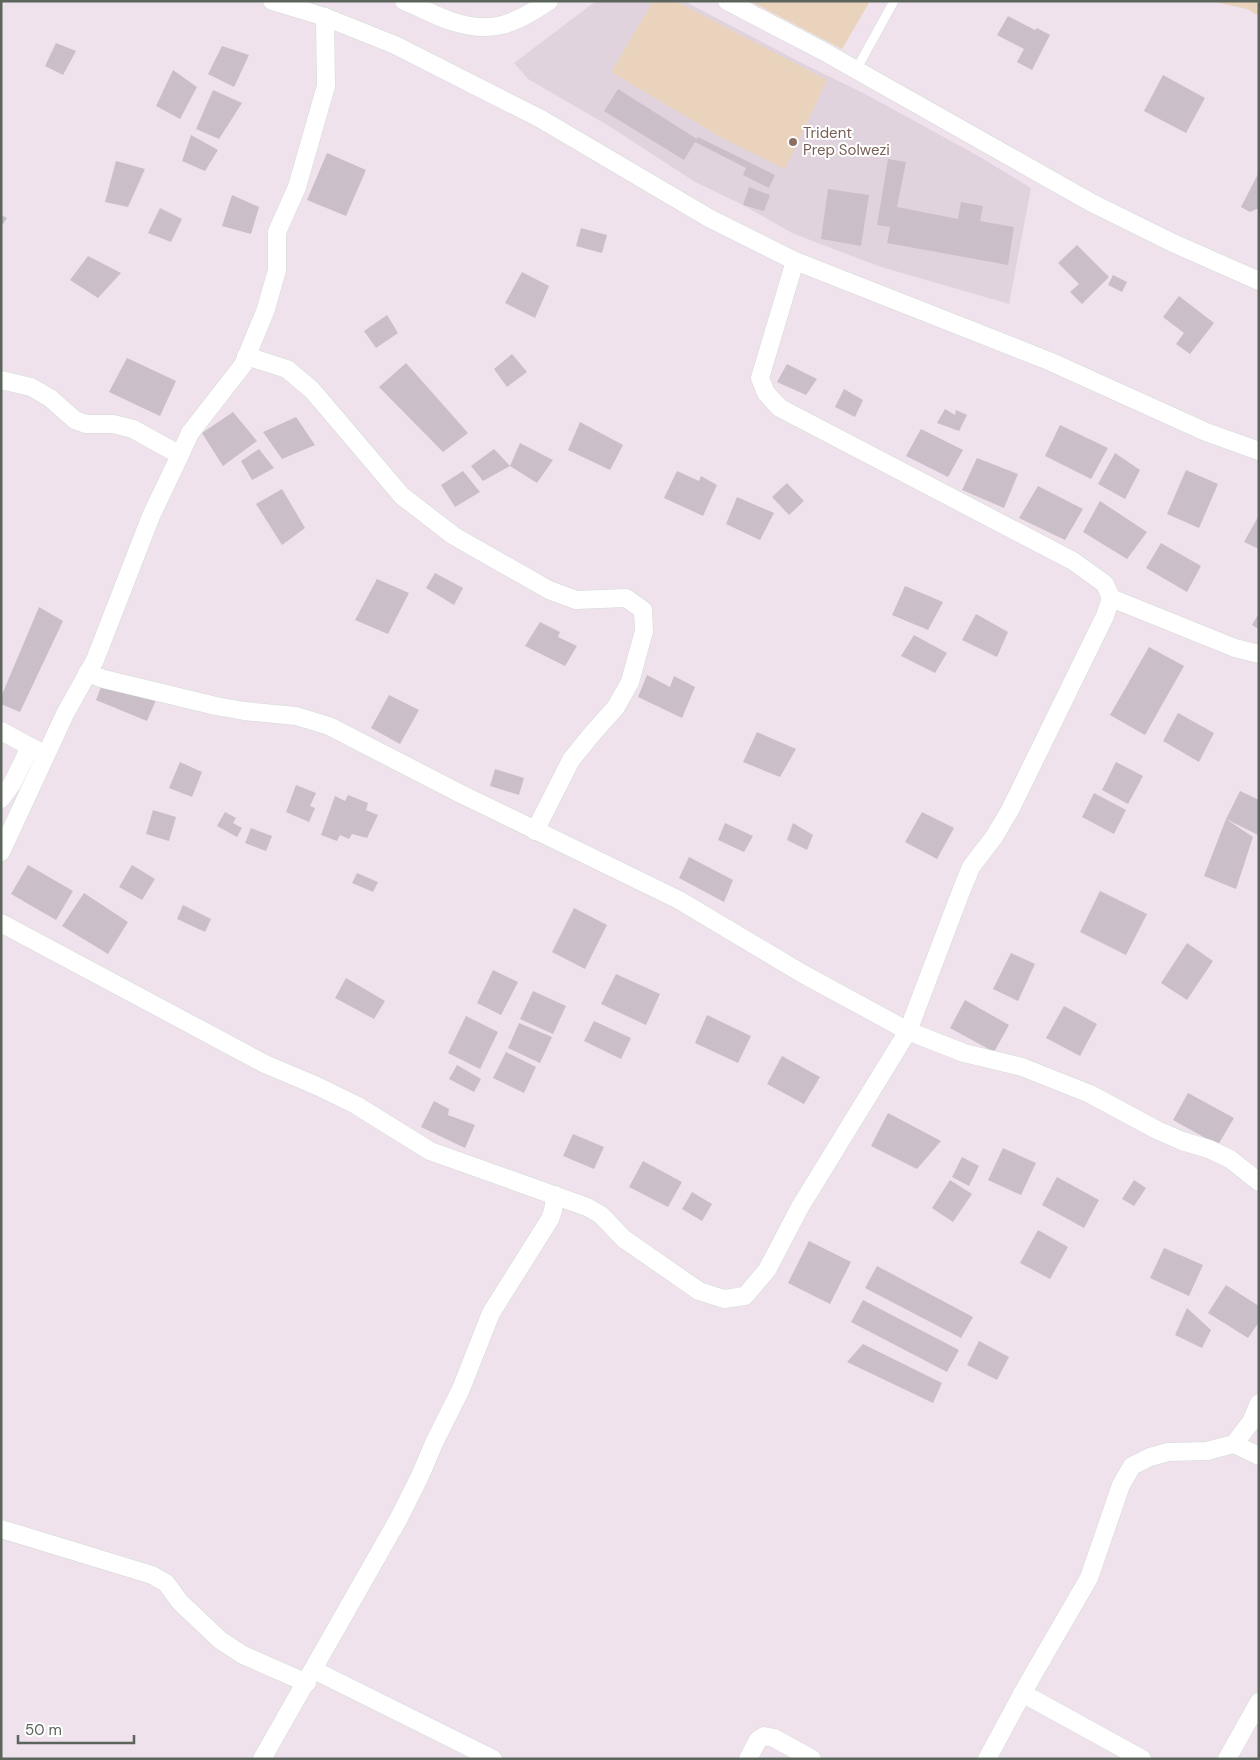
<svg xmlns="http://www.w3.org/2000/svg" width="1260" height="1760" font-family="'DM Sans',sans-serif">
<rect width="100%" height="100%" fill="#efe2ec"/>
<polygon fill="#e1d3de" points="596,1 684,1 798,61 867,95 980,157 1031,188 1009,304 878,266 792,233 743,205 695,182 609,126 528,79 514,63"/>
<g fill="#e9d3bc">
<polygon points="653,1 679,3 827,80 785,169 724,139 611,72"/>
<polygon points="750,1 870,1 842,49"/>
<polygon points="1211,1 1259,1 1259,16 1247,9"/>
</g>
<g fill="#cabfc8">
<polygon points="1008,16 1035,30 1037,28 1050,35 1032,70 1017,62 1024,49 997,35"/>
<polygon points="56,43 76,51 63,75 45,66"/>
<polygon points="222,46 249,55 234,87 208,74"/>
<polygon points="173,70 197,87 180,119 156,106"/>
<polygon points="1163,75 1205,98 1186,133 1144,111"/>
<polygon points="618,89 697,139 698,137 775,175 769,188 743,175 746,168 695,142 684,160 604,111"/>
<polygon points="213,90 242,103 219,139 196,129"/>
<polygon points="191,135 218,150 205,171 182,161"/>
<polygon points="327,153 366,170 346,216 307,200"/>
<polygon points="888,159 906,162 897,207 958,219 961,202 983,206 980,221 1014,227 1008,265 887,243 890,227 877,225"/>
<polygon points="116,161 145,169 128,207 105,202"/>
<polygon points="1259,172 1259,208 1250,212 1241,207"/>
<polygon points="749,187 770,195 764,211 743,205"/>
<polygon points="828,189 869,195 861,246 821,239"/>
<polygon points="232,195 259,207 251,234 222,226"/>
<polygon points="160,208 182,219 171,242 148,233"/>
<polygon points="1,215 7,218 1,227"/>
<polygon points="581,228 607,235 602,253 576,246"/>
<polygon points="1077,245 1109,277 1082,304 1070,292 1079,284 1058,263"/>
<polygon points="88,256 121,273 98,298 70,280"/>
<polygon points="522,272 549,286 535,318 505,303"/>
<polygon points="1113,275 1127,282 1122,292 1108,285"/>
<polygon points="1179,296 1214,323 1190,354 1176,344 1184,333 1163,317"/>
<polygon points="387,315 398,333 376,348 364,331"/>
<polygon points="512,354 527,372 507,387 494,369"/>
<polygon points="127,358 176,381 160,416 109,392"/>
<polygon points="406,363 468,433 443,452 379,387"/>
<polygon points="787,364 817,379 806,395 777,382"/>
<polygon points="844,389 863,400 855,417 835,407"/>
<polygon points="945,409 955,415 956,410 967,415 959,431 937,423"/>
<polygon points="233,412 257,441 223,466 202,433"/>
<polygon points="296,417 315,445 282,459 263,432"/>
<polygon points="580,422 623,445 610,470 568,450"/>
<polygon points="1060,425 1108,448 1091,479 1045,456"/>
<polygon points="921,429 963,450 948,477 906,456"/>
<polygon points="520,443 553,460 537,483 510,466"/>
<polygon points="259,449 274,468 252,480 241,461"/>
<polygon points="494,449 510,466 483,481 471,466"/>
<polygon points="1115,453 1140,470 1125,499 1098,484"/>
<polygon points="977,458 1018,474 1004,508 962,490"/>
<polygon points="1186,470 1218,484 1199,528 1167,514"/>
<polygon points="463,471 480,492 455,507 441,485"/>
<polygon points="677,471 699,481 701,476 717,485 703,516 664,498"/>
<polygon points="787,483 804,501 789,515 772,497"/>
<polygon points="1038,486 1083,509 1065,540 1019,518"/>
<polygon points="282,489 305,528 282,545 256,504"/>
<polygon points="737,497 774,513 760,540 726,524"/>
<polygon points="1100,501 1147,532 1127,559 1083,532"/>
<polygon points="1259,515 1259,549 1244,542"/>
<polygon points="1161,543 1201,566 1187,592 1146,568"/>
<polygon points="435,573 463,588 454,605 426,588"/>
<polygon points="377,579 409,593 388,634 355,620"/>
<polygon points="905,586 943,602 928,630 892,615"/>
<polygon points="39,607 63,621 20,712 1,704 1,697"/>
<polygon points="1259,613 1259,629 1252,625"/>
<polygon points="976,614 1008,632 997,657 962,640"/>
<polygon points="540,622 560,632 558,637 577,646 565,666 525,646"/>
<polygon points="914,635 947,653 935,673 901,656"/>
<polygon points="1149,647 1184,666 1145,735 1110,715"/>
<polygon points="647,675 670,687 674,676 695,687 682,718 638,697"/>
<polygon points="104,679 156,700 147,721 96,700"/>
<polygon points="389,695 419,710 400,744 371,728"/>
<polygon points="1178,713 1214,733 1199,762 1163,741"/>
<polygon points="757,732 796,749 780,777 743,762"/>
<polygon points="180,762 202,772 192,797 169,788"/>
<polygon points="1116,762 1143,776 1128,804 1102,790"/>
<polygon points="495,769 524,778 519,795 490,786"/>
<polygon points="296,785 316,793 310,806 315,808 309,822 286,812"/>
<polygon points="1240,791 1259,800 1259,833 1258,835 1226,819 1253,837 1236,889 1204,876 1226,819"/>
<polygon points="1094,793 1126,810 1114,834 1082,817"/>
<polygon points="348,795 368,803 366,810 378,815 367,838 352,834 349,839 340,835 337,841 321,835 335,796 345,801"/>
<polygon points="153,810 176,817 169,841 146,834"/>
<polygon points="225,812 236,818 233,823 242,828 237,837 217,826"/>
<polygon points="922,812 954,828 937,859 905,842"/>
<polygon points="725,823 753,836 744,852 718,840"/>
<polygon points="793,823 813,835 807,850 787,840"/>
<polygon points="251,828 272,836 266,851 245,843"/>
<polygon points="689,857 733,880 724,902 679,878"/>
<polygon points="28,865 73,891 56,920 11,894"/>
<polygon points="132,865 155,879 142,900 119,887"/>
<polygon points="357,873 378,882 373,892 352,883"/>
<polygon points="1100,891 1147,914 1126,955 1080,932"/>
<polygon points="84,893 128,922 108,954 62,926"/>
<polygon points="183,905 211,919 205,932 177,919"/>
<polygon points="574,908 607,925 585,969 552,952"/>
<polygon points="1187,943 1213,961 1187,1000 1161,983"/>
<polygon points="1011,953 1035,964 1018,1001 993,989"/>
<polygon points="493,970 518,982 501,1015 477,1003"/>
<polygon points="616,974 660,994 646,1025 601,1004"/>
<polygon points="346,978 385,1001 374,1019 335,998"/>
<polygon points="533,991 566,1006 553,1034 520,1019"/>
<polygon points="965,1000 1009,1025 994,1052 950,1028"/>
<polygon points="1064,1006 1097,1024 1080,1056 1046,1038"/>
<polygon points="707,1015 751,1036 738,1063 695,1043"/>
<polygon points="466,1016 498,1032 480,1069 448,1053"/>
<polygon points="594,1021 631,1038 621,1059 584,1041"/>
<polygon points="519,1023 552,1037 540,1063 508,1048"/>
<polygon points="506,1052 536,1067 524,1093 493,1078"/>
<polygon points="782,1056 820,1077 804,1104 767,1084"/>
<polygon points="457,1065 481,1079 474,1092 449,1079"/>
<polygon points="1188,1093 1234,1118 1218,1145 1173,1120"/>
<polygon points="434,1101 449,1109 448,1115 475,1125 465,1148 421,1127"/>
<polygon points="888,1113 941,1141 917,1169 871,1146"/>
<polygon points="573,1134 604,1147 594,1169 563,1156"/>
<polygon points="1003,1148 1036,1163 1021,1195 988,1180"/>
<polygon points="962,1157 979,1166 969,1186 952,1177"/>
<polygon points="643,1161 682,1182 668,1207 629,1187"/>
<polygon points="1057,1177 1099,1200 1084,1228 1042,1205"/>
<polygon points="950,1180 972,1194 953,1222 932,1208"/>
<polygon points="1134,1180 1146,1188 1134,1206 1122,1199"/>
<polygon points="692,1192 712,1204 702,1221 682,1209"/>
<polygon points="1038,1230 1068,1247 1050,1279 1020,1263"/>
<polygon points="809,1241 851,1262 830,1304 788,1283"/>
<polygon points="1164,1248 1203,1265 1189,1296 1150,1278"/>
<polygon points="877,1266 973,1317 961,1338 865,1288"/>
<polygon points="1226,1285 1259,1306 1259,1322 1248,1338 1208,1313"/>
<polygon points="863,1300 959,1350 947,1372 851,1322"/>
<polygon points="1187,1308 1211,1330 1202,1348 1175,1335"/>
<polygon points="979,1341 1009,1357 997,1380 967,1365"/>
<polygon points="863,1344 942,1383 933,1403 847,1362"/>
</g>
<g fill="none" stroke-linecap="round" stroke-linejoin="round">
<defs>
<polyline id="service" points="856,70 894,1"/>
<g id="minor">
<polyline points="272,1 325,17 395,45 541,119 709,218 795,261 1049,361 1206,432 1259,451"/>
<path d="M404,1C420,7 435,16 451,21C491,35 515,24 549,1"/>
<polyline points="727,1 821,50 1092,203 1173,243 1259,281"/>
<polyline points="246,356 287,369 312,390 402,496 454,536 549,590 576,600 626,598 643,610 644,631 630,682 616,707 592,734 571,760 535,831"/>
<polyline points="1,380 31,387 50,398 75,420 86,424 113,424 133,429 180,455"/>
<polyline points="1111,598 1235,648 1259,654"/>
<polyline points="87,673 104,679 216,706 244,711 296,716 329,726 461,794 679,900 803,974 908,1031 964,1053 1022,1067 1090,1094 1157,1130 1182,1141 1209,1149 1230,1159 1259,1182"/>
<polyline points="1,731 40,752"/>
<polyline points="1,799 12,784 30,747"/>
<polyline points="1,852 65,714 95,660 151,516 180,455 190,433 243,365 266,309 277,270 277,232 297,187 326,86 325,17"/>
<polyline points="1,923 265,1064 317,1086 356,1105 430,1151 587,1207 601,1215 624,1239 699,1291 724,1299 745,1296 767,1270 800,1207 908,1031 962,889 971,867 994,837 1010,810 1105,616 1111,598 1105,584 1073,561 780,408 766,393 760,378 795,261"/>
<polyline points="1234,1444 1259,1456"/>
<polyline points="1,1529 152,1575 166,1583 180,1602 220,1640 243,1655 307,1683"/>
<polyline points="314,1670 493,1759"/>
<polyline points="1022,1693 1142,1759"/>
<polyline points="262,1759 399,1518 420,1476 434,1443 461,1389 491,1313 550,1219 553,1211 555,1195"/>
<polyline points="748,1759 758,1740 764,1736 774,1738 812,1759"/>
<polyline points="987,1759 1027,1685 1089,1578 1121,1485 1132,1466 1150,1457 1168,1452 1207,1451 1234,1444 1251,1422 1259,1403"/>
<polyline points="1227,1759 1259,1702"/>
</g>
</defs>
<use href="#service" stroke="#d3dbd5" stroke-width="10"/>
<use href="#minor" stroke="#d3dbd5" stroke-width="19"/>
<use href="#service" stroke="#fff" stroke-width="9"/>
<use href="#minor" stroke="#fff" stroke-width="18"/>
</g>
<circle fill="#8d6e63" stroke="#fff" stroke-width="2" cx="793" cy="142" r="5"/>
<g text-anchor="middle" dominant-baseline="central" stroke-width="4" stroke-linejoin="round" paint-order="stroke">
<g font-size="15" fill="#785e54" stroke="#fff" text-anchor="start">
<text x="803" y="133">Trident<tspan x="803" dy="17">Prep Solwezi</tspan></text>
</g>
</g>
<rect width="1260" height="1760" fill="none" stroke="#5b655b" stroke-width="5"/>
<path d="M18 1735v8h116v-8" fill="none" stroke="#5b655b" stroke-width="2.5"/>
<text x="25" y="1735" font-size="15" fill="#5b655b" stroke="#ffffff" stroke-width="4" paint-order="stroke">50 m</text>
</svg>
